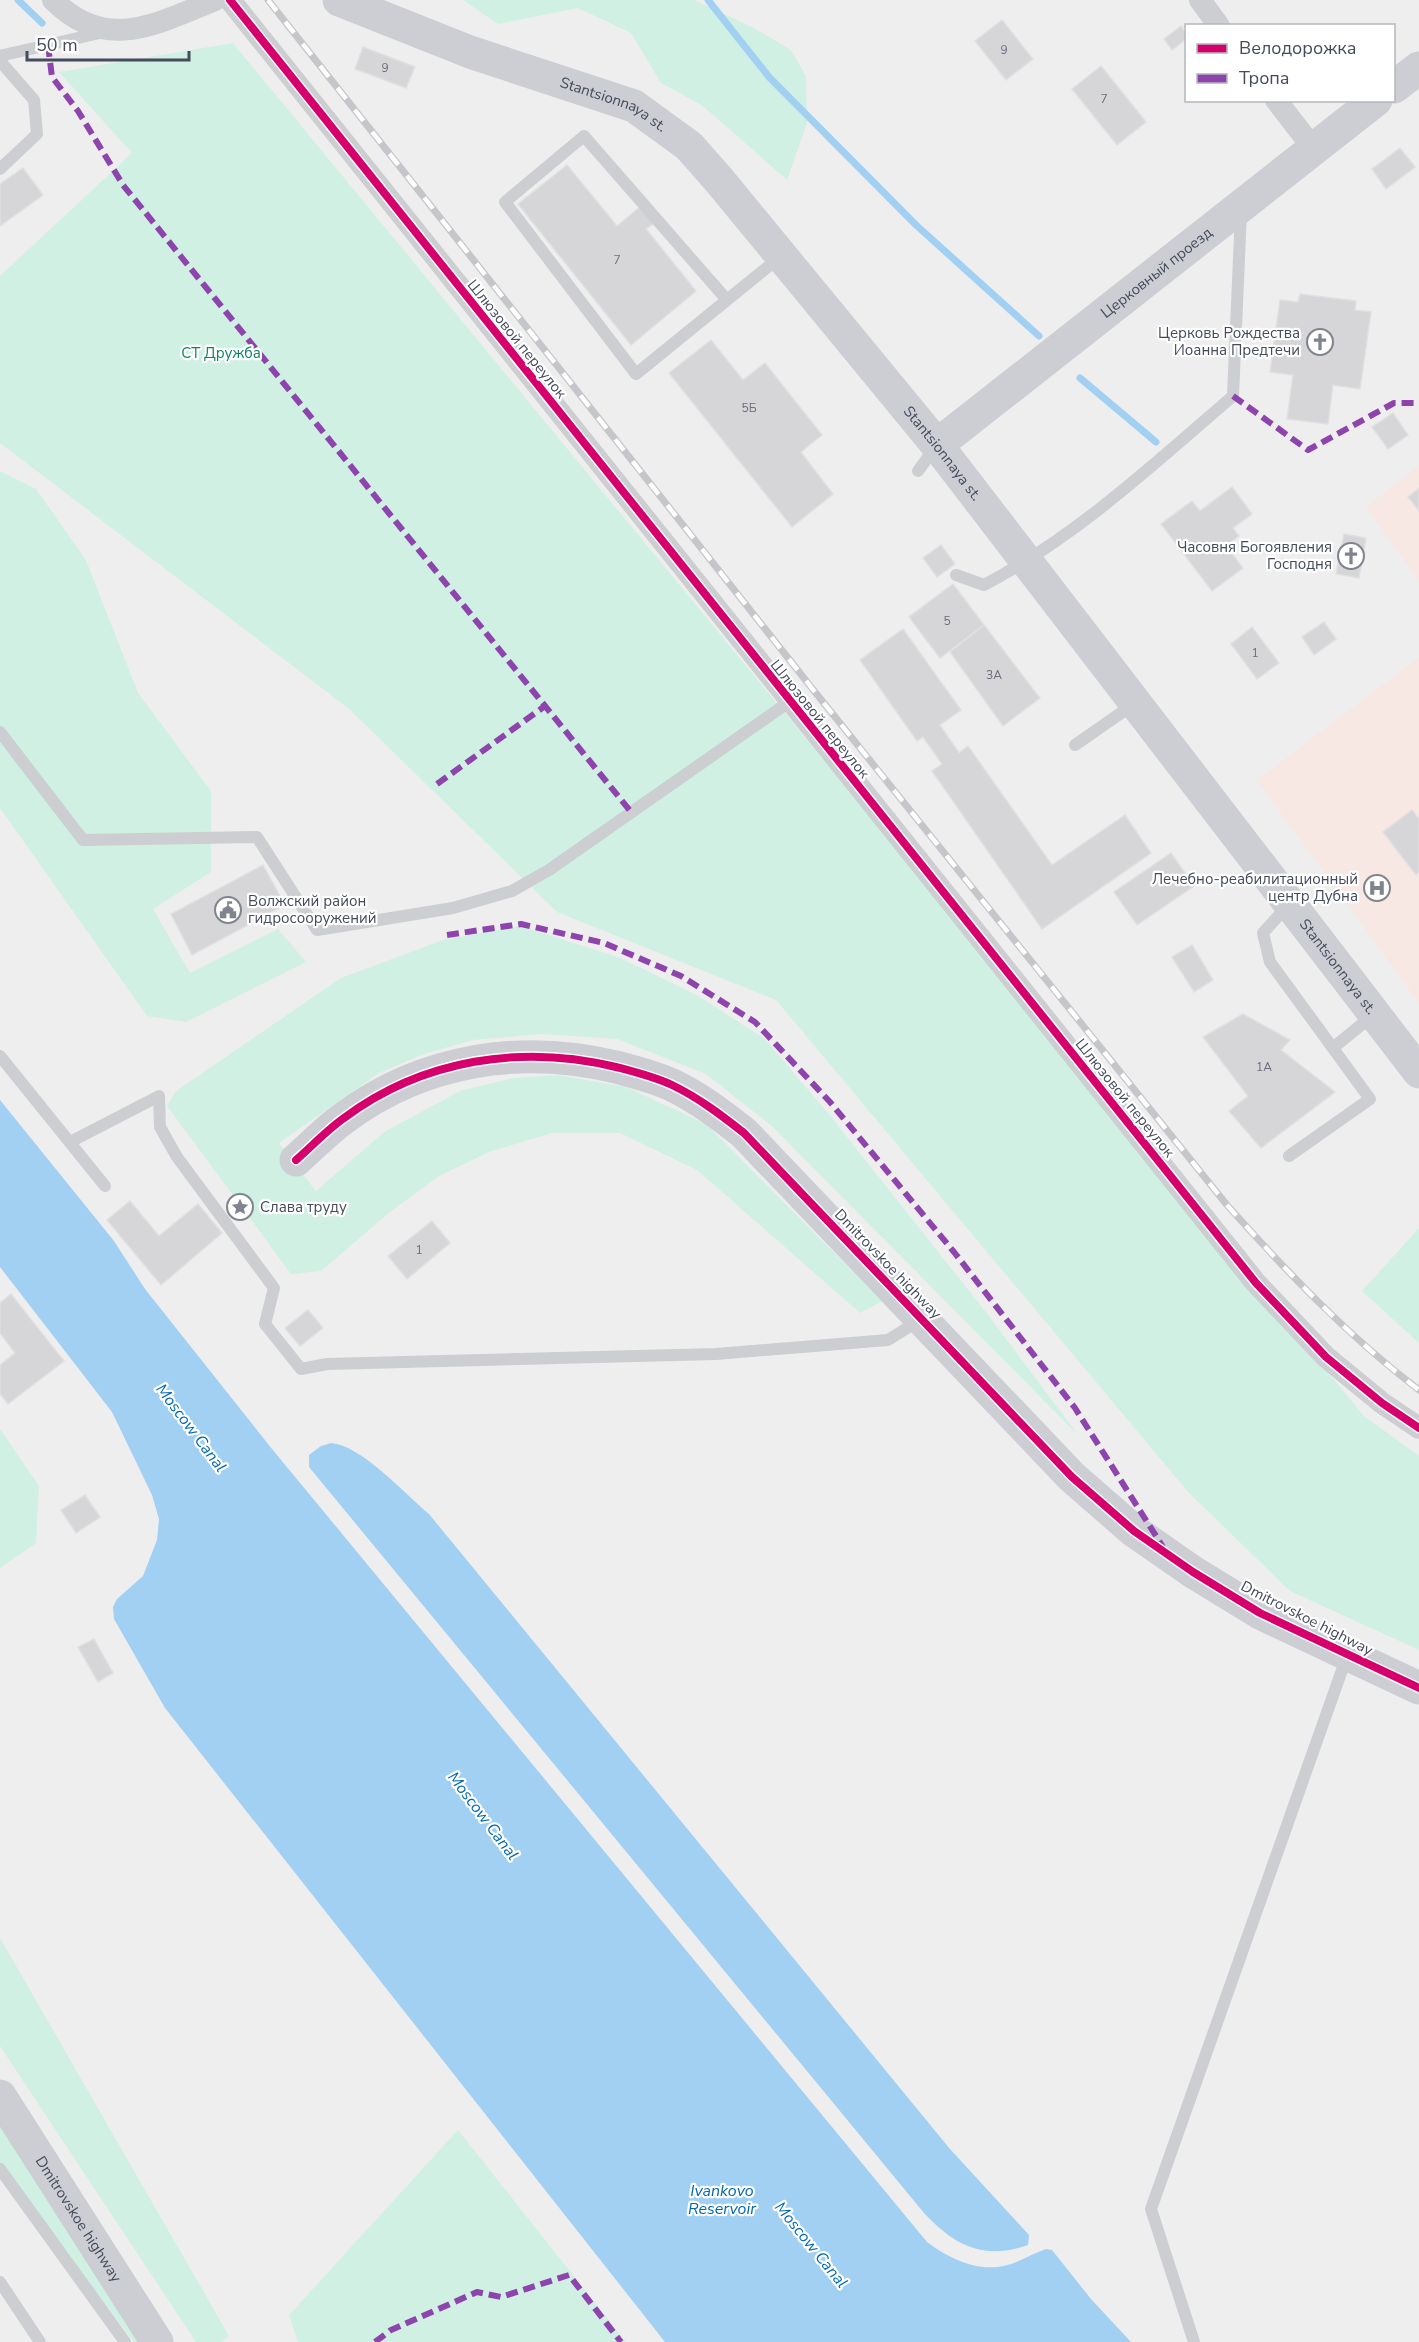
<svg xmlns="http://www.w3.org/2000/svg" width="1419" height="2342" font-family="'Nunito Sans',sans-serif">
<rect width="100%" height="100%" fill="#efeeee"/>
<g fill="#f7e8e3">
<polygon points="1419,466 1419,581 1366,507"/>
<polygon points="1419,657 1419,1003 1257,780"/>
</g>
<g fill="#d0f0e3">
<polygon points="463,0 694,0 754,28 791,50 806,76 807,123 787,180 703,106 661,83 631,33 578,8 498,24"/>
<polygon points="233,43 1364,1416 1419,1456 1419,1650 1290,1591 1188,1492 776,1000 557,912 348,708 0,443 0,276 132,153 59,72"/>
<polygon points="0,471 36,489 86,560 138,693 211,791 211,872 153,909 190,973 278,929 306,962 186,1022 147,1016 0,808"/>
<polygon points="520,926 618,957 697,995 765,1039 832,1118 989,1316 1078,1435 773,1127 706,1074 617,1039 542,1034 473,1040 424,1054 379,1073 279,1143 316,1191 384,1132 460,1091 513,1078 558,1075 626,1087 706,1124 882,1301 860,1313 697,1170 620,1133 552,1133 489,1152 439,1176 390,1212 321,1271 291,1274 167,1106 176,1091 341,978 443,940"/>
<polygon points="1419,1228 1419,1343 1362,1291"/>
<polygon points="0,1429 39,1486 36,1543 0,1568"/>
<polygon points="0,1938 229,2336 221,2342 196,2342 0,2046"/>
<polygon points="0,2115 146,2342 134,2342 0,2167"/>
<polygon points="458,2130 626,2342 298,2342 289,2315"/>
</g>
<g fill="#a1d0f2">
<path d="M0,1100L114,1241L145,1289L272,1449L927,2242C951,2260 981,2274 1011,2264C1023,2260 1034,2253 1046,2249L1052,2250L1091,2299L1131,2342H665L165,1708L114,1619L113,1607L117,1599L143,1576L157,1540L159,1519L152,1495L112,1412L0,1267Z"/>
<path d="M331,1443C361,1445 405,1494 429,1514L950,2149L1029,2235L1028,2245C983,2261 954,2245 924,2213L309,1467V1455L321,1446Z"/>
</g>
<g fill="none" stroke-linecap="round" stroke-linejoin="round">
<g stroke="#a1d0f2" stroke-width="7">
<polyline points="18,0 42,23"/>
<polyline points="708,0 769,77 916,225 1039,336"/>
<polyline points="1080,378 1156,442"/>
</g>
</g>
<g fill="#d6d5d8" stroke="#e0dfe1" stroke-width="1.5">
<polygon points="1002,20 1033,59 1006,80 975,41"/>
<polygon points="1181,26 1186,33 1186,39 1172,50 1164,39"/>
<polygon points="363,47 415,67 406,88 355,69"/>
<polygon points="1101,66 1146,122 1117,145 1072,89"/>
<polygon points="1400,148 1415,167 1386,189 1372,169"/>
<polygon points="567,165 617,226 641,206 654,223 646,229 696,291 631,345 518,204"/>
<polygon points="23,168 43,195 0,226 0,184"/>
<polygon points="1300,294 1356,301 1355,310 1371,312 1360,389 1333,385 1328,424 1287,419 1293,375 1270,372 1280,300 1298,302"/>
<polygon points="711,340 743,380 765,363 822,435 801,452 833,494 792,527 669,373"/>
<polygon points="1393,413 1408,435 1388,449 1372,427"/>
<polygon points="1232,487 1252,514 1233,528 1239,536 1226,546 1243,568 1212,591 1161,524 1192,501 1200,511"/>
<polygon points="1419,488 1419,511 1408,497"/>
<polygon points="1344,534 1366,538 1359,578 1336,574"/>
<polygon points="941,545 955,564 937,577 923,558"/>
<polygon points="953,584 984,625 940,658 909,617"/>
<polygon points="1324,622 1336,639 1314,655 1302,637"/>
<polygon points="984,625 1040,698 1003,726 950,652"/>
<polygon points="1252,627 1279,663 1257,679 1231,644"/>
<polygon points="903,629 961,710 940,725 959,753 968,746 1052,865 1125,815 1151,853 1042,929 932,771 942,764 923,737 917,741 860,660"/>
<polygon points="1412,810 1419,819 1419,872 1416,875 1383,832"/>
<polygon points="1171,853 1194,886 1137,925 1114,892"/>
<polygon points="263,865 285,905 192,955 171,914"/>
<polygon points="1192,945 1213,980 1194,992 1172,957"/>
<polygon points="1243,1014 1290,1040 1281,1050 1335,1092 1261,1148 1229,1111 1248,1096 1203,1037"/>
<polygon points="130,1201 159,1236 198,1204 222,1233 161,1285 107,1220"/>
<polygon points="432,1221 450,1243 407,1279 388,1256"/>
<polygon points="11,1294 64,1361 8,1404 0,1394 0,1365 15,1353 0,1333 0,1303"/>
<polygon points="308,1310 323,1328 300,1346 285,1328"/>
<polygon points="85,1495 100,1517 76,1533 61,1510"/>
<polygon points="94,1639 113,1673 98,1682 78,1647"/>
</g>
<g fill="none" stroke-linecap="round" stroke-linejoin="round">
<g stroke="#ccced2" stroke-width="12">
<polyline points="0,56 104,32"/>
<polyline points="0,61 34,100 37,134 0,169"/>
<polyline points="727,300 636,374 505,202 584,136 727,300 780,257"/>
<polyline points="918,471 936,446"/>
<path d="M956,575L984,585C1077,536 1154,464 1233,396L1241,212"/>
<polyline points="0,732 83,840 257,837 317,930 453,908 512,891 549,870 789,702"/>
<polyline points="1075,745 1134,704"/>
<polyline points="1288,905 1263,933 1270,962 1370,1099 1289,1156"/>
<polyline points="1333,1048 1373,1015"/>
<polyline points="0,1056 105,1186"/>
<polyline points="70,1142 159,1096 160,1127 177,1157 274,1288 265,1324 301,1369 327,1364 716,1354 888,1340 920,1320"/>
<polyline points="0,2169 125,2342"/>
<polyline points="0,2282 40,2342"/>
<polyline points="1194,2342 1151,2209 1347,1656"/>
</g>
<g stroke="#ccced2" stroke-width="22">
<path d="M53,0C106,53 156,24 215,0"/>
<polyline points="230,0 1256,1283 1326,1357 1382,1403 1419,1428"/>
<polyline points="1200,0 1219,26"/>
<polyline points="1276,100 1313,148"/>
</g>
<g stroke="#ccced3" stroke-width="33">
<path id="s1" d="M339,0L470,52L634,106L689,146L719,180L937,445L1419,1072"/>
<polyline points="1394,87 1419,68"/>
<path id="s2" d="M937,445L1376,100"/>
<path d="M296,1160C312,1146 327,1130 344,1118C423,1059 522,1044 616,1067C635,1072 655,1077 672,1085C699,1098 721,1115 744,1133L1072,1477L1134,1531L1193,1572L1260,1613L1419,1688"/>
<path id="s3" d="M0,2096L157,2342"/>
</g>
<defs>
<path id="rail" d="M268,0L811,687L1227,1205C1287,1272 1348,1336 1419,1390"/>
</defs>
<use href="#rail" stroke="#c5c6c9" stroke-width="7"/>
<use href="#rail" stroke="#fff" stroke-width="4.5" stroke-dasharray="14" stroke-linecap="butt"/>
<g stroke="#8e44ad" stroke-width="6" stroke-dasharray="12 6" stroke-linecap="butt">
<polyline points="48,45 52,77 78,111 123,185 631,812"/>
<polyline points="1233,396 1308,450 1394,403 1419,403"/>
<polyline points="437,784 545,706"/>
<polyline points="447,935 521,924 604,943 681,976 755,1022 830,1102 954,1252 1075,1408 1163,1547"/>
<polyline points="375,2342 391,2330 477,2292 501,2297 569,2275 621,2342"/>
</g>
<defs>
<g id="cycleway">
<polyline points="230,0 1256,1283 1326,1357 1382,1403 1419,1428"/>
<path d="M296,1160C312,1146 327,1130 344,1118C423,1059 522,1044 616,1067C635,1072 655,1077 672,1085C699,1098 721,1115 744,1133L1072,1477L1134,1531L1193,1572L1260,1613L1419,1688"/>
</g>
</defs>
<use href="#cycleway" stroke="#fff" stroke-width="11"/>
<use href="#cycleway" stroke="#d6006c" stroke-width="8"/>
</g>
<defs>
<symbol id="church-ring" viewBox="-11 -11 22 22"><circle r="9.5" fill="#fff" stroke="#80848f" stroke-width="1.5"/><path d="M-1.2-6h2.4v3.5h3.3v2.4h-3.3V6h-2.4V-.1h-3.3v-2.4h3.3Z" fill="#80848f"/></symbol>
<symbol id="hospital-ring" viewBox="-11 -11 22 22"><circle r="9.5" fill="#fff" stroke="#80848f" stroke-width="1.5"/><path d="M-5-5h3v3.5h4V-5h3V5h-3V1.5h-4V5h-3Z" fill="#80848f"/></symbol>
<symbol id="civic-ring" viewBox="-11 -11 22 22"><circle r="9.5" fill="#fff" stroke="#80848f" stroke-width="1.5"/><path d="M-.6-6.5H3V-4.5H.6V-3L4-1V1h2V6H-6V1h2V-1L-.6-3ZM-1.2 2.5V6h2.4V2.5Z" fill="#80848f"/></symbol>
<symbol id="sight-ring" viewBox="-11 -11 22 22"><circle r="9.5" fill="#fff" stroke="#80848f" stroke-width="1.5"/><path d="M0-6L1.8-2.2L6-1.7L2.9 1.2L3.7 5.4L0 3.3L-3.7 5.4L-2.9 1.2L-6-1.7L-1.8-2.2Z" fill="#80848f"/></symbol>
</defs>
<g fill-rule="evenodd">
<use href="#church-ring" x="1305" y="327" width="30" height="30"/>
<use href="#church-ring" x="1336" y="541" width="30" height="30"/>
<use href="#hospital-ring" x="1362" y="873" width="30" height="30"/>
<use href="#civic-ring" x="213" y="895" width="30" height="30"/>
<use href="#sight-ring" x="225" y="1192" width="30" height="30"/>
</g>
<g text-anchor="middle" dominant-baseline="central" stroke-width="4.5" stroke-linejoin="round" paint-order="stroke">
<g font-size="12" fill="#6a6f7c">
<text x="1004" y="50">9</text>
<text x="385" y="68">9</text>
<text x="1104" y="99">7</text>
<text x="617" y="260">7</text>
<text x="749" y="408">5Б</text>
<text x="947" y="621">5</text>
<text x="1255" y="653">1</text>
<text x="994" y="675">3А</text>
<text x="1264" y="1067">1А</text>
<text x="419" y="1250">1</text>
</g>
<g font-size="15" fill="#444b5c" stroke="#fff">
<text stroke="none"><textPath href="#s1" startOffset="294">Stantsionnaya st.</textPath></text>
<text stroke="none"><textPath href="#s2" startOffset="279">Церковный проезд</textPath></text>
<text transform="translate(517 339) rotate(51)">Шлюзовой переулок</text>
<text stroke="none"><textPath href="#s1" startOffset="780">Stantsionnaya st.</textPath></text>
<text transform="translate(820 719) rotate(51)">Шлюзовой переулок</text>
<text stroke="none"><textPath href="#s1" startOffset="1428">Stantsionnaya st.</textPath></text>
<text transform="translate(1125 1098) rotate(51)">Шлюзовой переулок</text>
<text transform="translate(888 1264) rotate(46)">Dmitrovskoe highway</text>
<text transform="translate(1307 1618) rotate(27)">Dmitrovskoe highway</text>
<text stroke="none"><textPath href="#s3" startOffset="146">Dmitrovskoe highway</textPath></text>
</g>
<g font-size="15" fill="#444b5c" stroke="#fff" text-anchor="end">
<text x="1300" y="333">Церковь Рождества<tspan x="1300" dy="17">Иоанна Предтечи</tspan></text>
<text x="1332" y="547">Часовня Богоявления<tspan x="1332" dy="17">Господня</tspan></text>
<text x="1358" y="879">Лечебно-реабилитационный<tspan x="1358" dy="17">центр Дубна</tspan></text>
<text x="248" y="901" text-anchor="start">Волжский район<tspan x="248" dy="17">гидросооружений</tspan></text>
<text x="260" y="1207" text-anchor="start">Слава труду</text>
</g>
<g font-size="15" fill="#0f8361" stroke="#fff">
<text x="221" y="353">СТ Дружба</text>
</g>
<g font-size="16" font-style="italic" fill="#0068b2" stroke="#fff">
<text transform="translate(191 1428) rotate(53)">Moscow Canal</text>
<text transform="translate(483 1816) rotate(53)">Moscow Canal</text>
<text x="722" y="2191">Ivankovo<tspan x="722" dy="18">Reservoir</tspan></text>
<text transform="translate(811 2245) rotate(51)">Moscow Canal</text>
</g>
</g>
<rect x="1185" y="24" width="210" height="78" fill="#ffffff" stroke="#b4b7be" stroke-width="1.5"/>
<rect x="1197" y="44" width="30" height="9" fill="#d6006c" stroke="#b4b7be" stroke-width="1.5"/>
<text x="1239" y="54" font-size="18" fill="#444b5c">Велодорожка</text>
<rect x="1197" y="74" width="30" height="9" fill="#8e44ad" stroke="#b4b7be" stroke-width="1.5"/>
<text x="1239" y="84" font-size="18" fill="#444b5c">Тропа</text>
<path d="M27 51v9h162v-9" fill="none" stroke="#444b5c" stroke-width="3"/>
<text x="36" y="51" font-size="18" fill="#444b5c" stroke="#ffffff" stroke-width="4.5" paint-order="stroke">50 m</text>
</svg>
